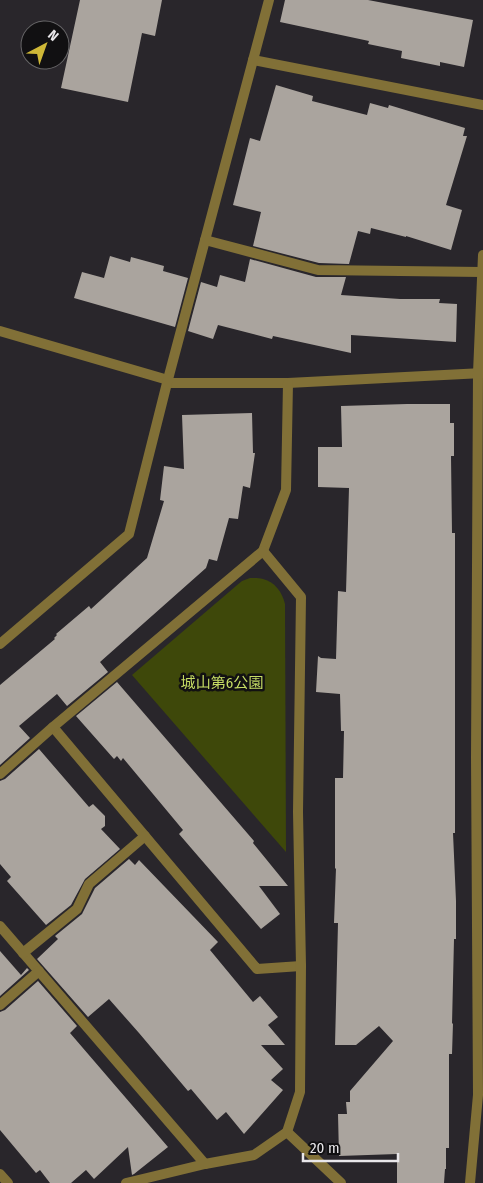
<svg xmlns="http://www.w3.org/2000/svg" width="483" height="1183" font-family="'Fira Sans Condensed','Noto Sans JP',sans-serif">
<rect width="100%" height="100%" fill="#29262b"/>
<path fill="#3e480a" d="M250,578C254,578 259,578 263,579C275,582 282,592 285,604L286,852L132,675L236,586L242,581Z"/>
<g fill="#aaa49e">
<polygon points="80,0 162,0 155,36 142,33 128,102 61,88"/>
<polygon points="285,0 368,0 473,20 464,67 440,62 440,66 401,58 402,51 368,44 369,41 280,22"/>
<polygon points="276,85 313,96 312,101 367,115 370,103 388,108 389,105 465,128 463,136 467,136 446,205 462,210 451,250 406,236 406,237 371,228 370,234 358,231 349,264 319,263 253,246 261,212 233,205 250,138 260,141"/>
<polygon points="110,256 130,262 131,257 164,266 163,271 188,278 175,327 74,298 82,272 104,278"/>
<polygon points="250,259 316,277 346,277 341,295 400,299 440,299 439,303 457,304 456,342 351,335 351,353 273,336 272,339 218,325 213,339 188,331 201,282 217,287 220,275 245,282"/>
<polygon points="407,404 450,404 450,423 454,423 454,456 451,456 452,533 455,533 455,833 453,833 456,901 456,939 454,939 452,1024 453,1023 452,1054 449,1054 449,1148 446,1148 446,1169 445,1169 444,1183 397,1183 397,1154 339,1156 338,1114 347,1114 346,1102 350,1102 350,1091 393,1041 379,1026 356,1045 335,1045 338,923 334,923 336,868 335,869 335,778 343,778 344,731 341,731 340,694 316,692 318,656 321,658 336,659 338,591 346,592 349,488 318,487 318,447 342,447 341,406"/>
<polygon points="252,413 253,453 255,453 250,488 243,486 238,519 229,518 217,561 209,559 206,568 100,662 108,672 67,706 57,694 19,726 30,738 0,765 0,685 55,639 54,638 57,635 56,634 89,606 91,609 147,558 164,501 160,500 164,466 184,469 182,415"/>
<polygon points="117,682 254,841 253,843 288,886 259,886 280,914 261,929 179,834 183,830 123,758 121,761 117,756 114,759 76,716"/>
<polygon points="39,749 89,807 93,804 105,816 105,826 101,829 120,849 85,879 71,905 46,925 7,881 11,877 0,864 0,781 5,779"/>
<polygon points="129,859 135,865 139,860 218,942 210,950 253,1002 260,996 278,1017 268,1025 285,1045 261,1045 283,1069 271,1080 283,1090 244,1134 226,1112 217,1120 191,1089 188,1091 139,1033 109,999 88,1017 37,959 58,939 55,936 82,914 95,888"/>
<polygon points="0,951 21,975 27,968 29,970 0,996"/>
<polygon points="38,981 77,1026 70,1033 168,1147 134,1174 132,1175 128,1147 94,1179 86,1170 71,1183 50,1183 40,1170 36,1173 0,1130 0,1012 5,1010"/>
</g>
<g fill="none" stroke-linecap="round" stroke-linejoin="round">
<g stroke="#817037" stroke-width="10">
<polyline points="253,60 483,105"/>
<polyline points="205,240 318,270 482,272"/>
<polyline points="0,331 168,380"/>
<polyline points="167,383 288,383 483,373"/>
<polyline points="0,644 129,534 167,383 269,0"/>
<polyline points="53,727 257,969 301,966"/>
<polyline points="0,774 53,727 263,551 286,490 288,383"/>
<polyline points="0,926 205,1164"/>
<polyline points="23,953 77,909 89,884 145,836"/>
<polyline points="0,1005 39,971"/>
<polyline points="287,1132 341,1183"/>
<polyline points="0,1174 8,1183"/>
<polyline points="126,1183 205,1164 254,1155 287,1132 300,1092 301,966 298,812 301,597 263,551"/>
<polyline points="470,1183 478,1095 476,757 478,373 483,255"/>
</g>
</g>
<g text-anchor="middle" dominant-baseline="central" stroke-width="5" stroke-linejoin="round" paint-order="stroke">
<g font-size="15" fill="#c5dc64" stroke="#111012">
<text x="222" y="683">城山第6公園</text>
</g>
</g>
<g transform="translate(45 45) rotate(41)"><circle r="24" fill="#111012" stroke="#676668"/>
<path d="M0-4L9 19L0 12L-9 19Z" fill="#cfb837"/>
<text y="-8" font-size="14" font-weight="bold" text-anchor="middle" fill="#e9e7ea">N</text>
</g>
<path d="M303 1153v8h95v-8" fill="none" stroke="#e9e7ea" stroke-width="2.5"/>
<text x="310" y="1153" font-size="15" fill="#e9e7ea" stroke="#111012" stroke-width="4" paint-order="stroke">20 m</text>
</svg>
